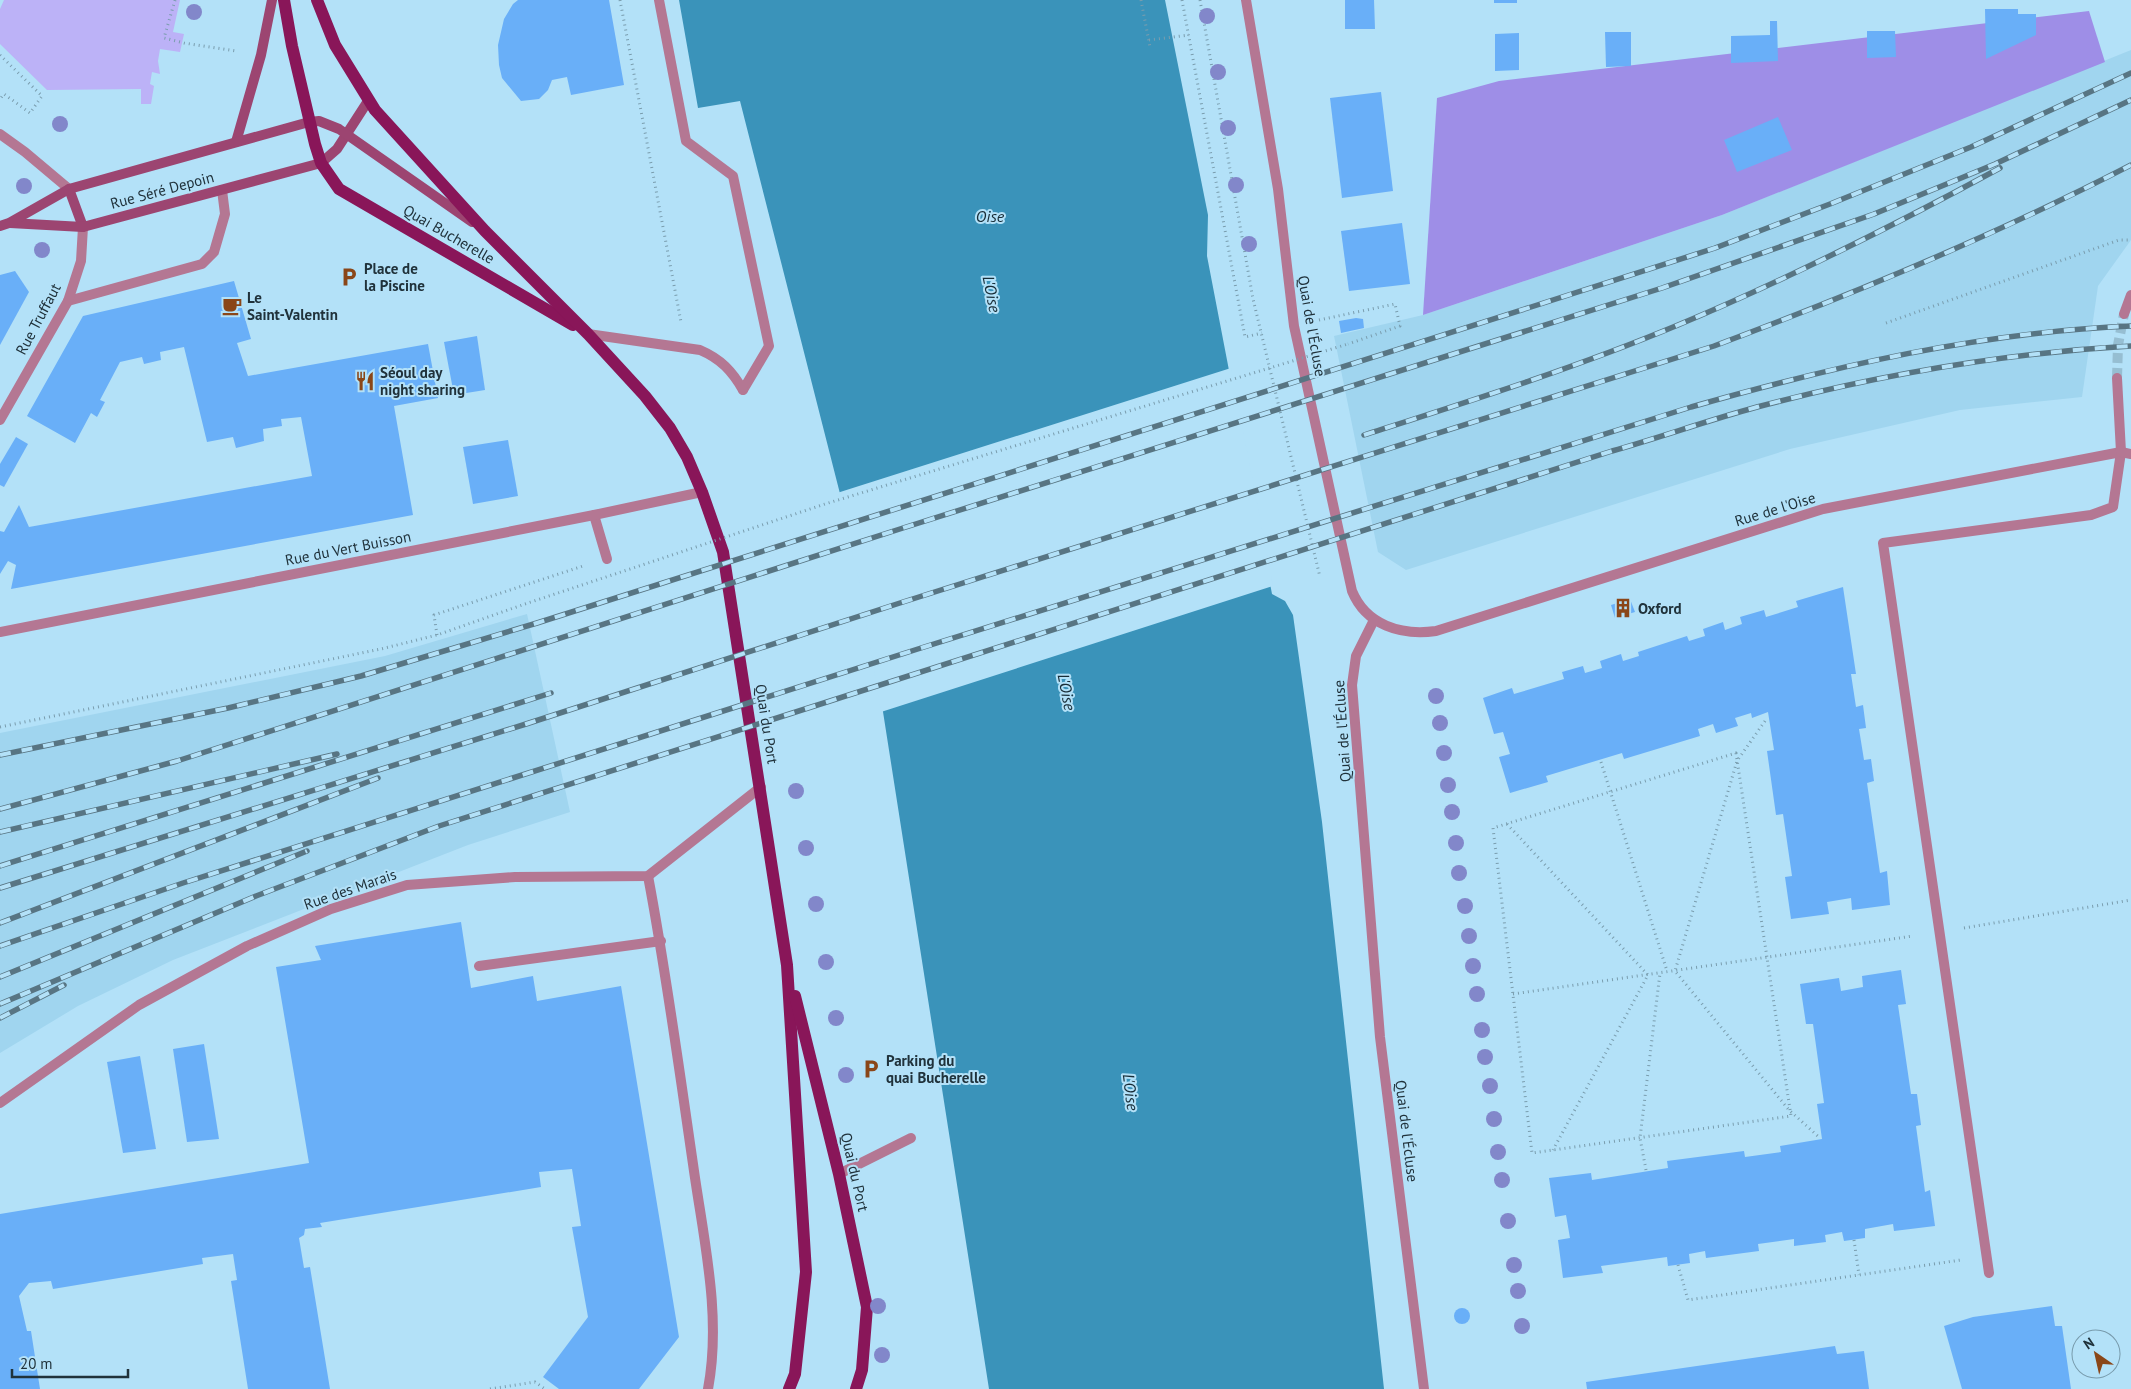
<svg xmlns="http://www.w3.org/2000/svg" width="2131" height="1389" font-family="'PT Sans',sans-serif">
<rect width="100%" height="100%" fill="#b3e1f8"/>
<g fill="#a0d5ef">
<polygon points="2131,50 2131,240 2098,286 2082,397 1960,410 1790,449 1406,570 1378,552 1334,336 1423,315 1722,215"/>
<polygon points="527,614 570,812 468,845 173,960 78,1006 0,1053 0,733 385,656"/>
</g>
<polygon fill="#bcb2f7" points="4,0 180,0 173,32 184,34 180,52 160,49 158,61 160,74 152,72 150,84 154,86 151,104 141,104 141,89 47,90 0,44 0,9"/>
<polygon fill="#9e8ee7" points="2089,11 2105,62 1722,215 1423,315 1437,98 1499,81"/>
<polygon fill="#3a93ba" points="679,0 1165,0 1208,215 1207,256 1272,594 1285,601 1293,615 1322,822 1384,1389 989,1389 863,584 740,101 698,108"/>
<polygon fill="#b3e1f8" points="1231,368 1273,586 881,712 860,584 837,493"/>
<g fill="#69aff8">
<polygon points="518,0 609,0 624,85 571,95 567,77 552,80 548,90 539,99 521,101 502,78 499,65 498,45 504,19 513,4"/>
<polygon points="1345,0 1374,0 1375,29 1345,29"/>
<rect x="1494" y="0" width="23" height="3"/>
<polygon points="1985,9 2018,9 2018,14 2036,14 2036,35 1986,59"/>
<polygon points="1770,21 1777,21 1778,61 1731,63 1731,36 1770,35"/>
<polygon points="1867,31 1895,31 1896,57 1867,58"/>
<polygon points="1605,32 1631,32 1631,66 1606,67"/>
<polygon points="1519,33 1519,70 1495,71 1495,34"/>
<polygon points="1381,92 1393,191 1342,198 1330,98"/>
<polygon points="1778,117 1792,150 1737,172 1724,140"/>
<polygon points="1402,223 1410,284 1349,291 1341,231"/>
<polygon points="15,271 29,292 0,345 0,275"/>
<polygon points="234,281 251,339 237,343 248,376 428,344 438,398 394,406 413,515 11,589 16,565 8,561 0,574 0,531 4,532 19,505 29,527 312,476 301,417 281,419 282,426 263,429 264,441 236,448 233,437 207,442 184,347 160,352 161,360 144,364 142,357 120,362 100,400 105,402 97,417 91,413 75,443 27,416 83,316"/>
<polygon points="1356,318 1363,319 1364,328 1341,333 1339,321"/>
<polygon points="477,336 485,390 454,395 444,342"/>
<polygon points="16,437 28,444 4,487 0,485 0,464"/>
<polygon points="508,440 518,496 473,504 463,447"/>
<polygon points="1843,587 1856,674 1851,674 1856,707 1863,705 1866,728 1859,729 1864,760 1871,759 1874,781 1867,783 1880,873 1887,871 1890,905 1852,910 1851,898 1827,902 1829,914 1791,919 1785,877 1792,876 1783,814 1776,815 1767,751 1774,750 1768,712 1752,718 1751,713 1735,718 1738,726 1716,733 1713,724 1698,729 1700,736 1624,759 1622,753 1546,776 1548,782 1510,793 1499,757 1510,754 1503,732 1494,734 1483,698 1512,688 1514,694 1564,679 1562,672 1583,666 1585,673 1602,668 1600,661 1621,654 1623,661 1639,656 1638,652 1687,636 1689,641 1705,636 1703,629 1723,622 1725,630 1742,624 1740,617 1764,610 1766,617 1798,607 1796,601"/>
<polygon points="1630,599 1635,612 1615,618 1611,605"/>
<polygon points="461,922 471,988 533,976 537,1001 621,986 679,1337 639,1389 559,1389 543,1377 588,1317 572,1227 581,1226 572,1169 539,1172 541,1187 320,1223 322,1227 305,1229 304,1235 299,1238 304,1268 310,1267 330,1389 248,1389 231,1281 237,1280 233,1254 202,1258 203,1264 53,1289 51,1281 29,1283 19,1296 27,1331 31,1331 40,1389 0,1389 0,1214 309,1163 276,967 321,960 315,946"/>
<polygon points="1901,970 1906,1004 1898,1005 1911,1094 1917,1094 1921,1125 1916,1126 1925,1192 1930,1190 1935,1226 1894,1231 1893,1224 1865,1229 1865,1238 1844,1241 1842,1232 1825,1235 1826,1242 1794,1246 1794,1239 1758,1244 1759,1251 1706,1258 1705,1251 1689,1254 1690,1263 1668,1266 1667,1257 1601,1266 1603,1273 1563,1278 1558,1240 1570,1238 1566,1215 1555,1217 1549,1178 1591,1173 1592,1180 1668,1168 1667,1161 1744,1151 1745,1157 1781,1152 1780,1146 1822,1139 1817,1104 1824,1103 1813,1024 1806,1024 1800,984 1839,978 1841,991 1863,987 1862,976"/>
<polygon points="204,1044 219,1139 187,1142 173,1049"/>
<polygon points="140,1056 156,1149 123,1153 107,1062"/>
<polygon points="2052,1306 2055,1326 2062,1326 2071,1389 1962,1389 1944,1326 1973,1317"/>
<circle cx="1462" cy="1316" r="8"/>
<polygon points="1835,1346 1837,1354 1864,1351 1869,1389 1587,1389 1586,1382"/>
</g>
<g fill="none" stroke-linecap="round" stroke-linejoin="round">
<polyline stroke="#96bed2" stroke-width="10" stroke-dasharray="10 5" stroke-linecap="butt" points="2117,378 2118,345 2124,314"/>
<g stroke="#7a9dae" stroke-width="3" stroke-dasharray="1 4" stroke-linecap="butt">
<polyline points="175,0 164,38 184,43 236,51"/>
<polyline points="620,0 681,322"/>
<polyline points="1141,0 1150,47"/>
<polyline points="1182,0 1245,337 1262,333"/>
<polyline points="1200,0 1253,299 1320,577"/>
<polyline points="1149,40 1189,35"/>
<polyline points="0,55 42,96 30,113 4,94 0,99"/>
<polyline points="1319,320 1395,304 1400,326 1348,344"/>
<polyline points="1886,323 2119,240 2131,240"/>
<polyline points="437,635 434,615 583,566"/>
<polyline points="1765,721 1737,761 1675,971 1789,1110 1820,1138"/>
<polyline points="0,727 381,649 437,635 525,604"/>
<polygon points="1736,753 1791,1116 1532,1153 1493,828"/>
<polyline points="1601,762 1667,971"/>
<polyline points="1507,824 1648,975 1553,1150"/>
<polyline points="1964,928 2131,900"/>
<polyline points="1513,994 1913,936"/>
<polyline points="1646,1170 1640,1138 1660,973"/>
<polyline points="1854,1240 1859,1275"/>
<polyline points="1678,1265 1688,1300 1961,1260"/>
<polyline points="490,1389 535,1382 545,1389"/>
</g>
<g stroke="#b47793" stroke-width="10">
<polyline points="659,0 686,141 733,176 769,346 743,390"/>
<polyline points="68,301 202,264 214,252 225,214 222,190"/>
<path d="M588,334L700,350C721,359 732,371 743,390"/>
<polyline points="594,515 607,559"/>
<path d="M648,876C666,971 679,1068 693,1164C703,1237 722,1315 708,1389"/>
<polyline points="479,966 661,941"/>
<polyline points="839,1174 911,1138"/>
<polyline points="1989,1273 1883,543 2091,515 2113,507 2121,452"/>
</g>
<g stroke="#b47793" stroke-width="10">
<path d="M1246,0L1278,189L1294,326L1352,591C1366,625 1401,636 1436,631L1823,509L2121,452L2131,454"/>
<polyline points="0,134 25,152 69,189"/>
<polyline points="2124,314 2131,295"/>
<polyline points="2117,378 2121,452"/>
<polyline points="0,420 68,301 81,261 83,227"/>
<polyline points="1374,620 1356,656 1352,685 1380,1037 1424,1389"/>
<polyline points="0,632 594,515 702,492"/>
<polyline points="0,1103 139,1005 247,946 331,909 407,885 515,877 648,876 761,787"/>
</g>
<g stroke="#9c4571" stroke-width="10">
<polyline points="236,142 261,55 272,0"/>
<polyline points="69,189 83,227"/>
<polyline points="10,223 83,227 321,163 337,149 368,101"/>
<polyline points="0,226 9,223 69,189 309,122 319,121 339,129 472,222"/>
</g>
<g stroke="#891659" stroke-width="12">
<polyline points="284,0 292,46 315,144 321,163 339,189 573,325"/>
<polyline points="317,0 335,45 375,110 485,231 588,334 645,396 670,428 687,457 702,492 723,552 787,965 806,1272 795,1374 789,1389"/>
<polyline points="795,996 839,1174 867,1307 862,1370 856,1389"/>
</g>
<defs>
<g id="rail">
<path d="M1364,435C1470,401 1575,368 1678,325C1788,279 1895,225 2000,168"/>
<polyline points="0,755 228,708 361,676 537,623 1531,307 1715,248 1830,204 1971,147 2131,73"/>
<polyline points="0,809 177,761 903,528 1662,288 1874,214 1995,164 2131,100"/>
<polyline points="0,832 337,754"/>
<polyline points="0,866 551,693"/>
<path d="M0,888L526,724L903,602L1714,346C1856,293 1996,235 2131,165"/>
<polyline points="0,923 378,778"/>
<path d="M0,946L183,883L921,648L1691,407C1835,366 1981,332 2131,326"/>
<polyline points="0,977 307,851"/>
<path d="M0,1004L256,896L439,826L1612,451C1661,437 1709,420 1757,407C1878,375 2006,353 2131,346"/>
<polyline points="0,1018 64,985"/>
</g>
</defs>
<use href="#rail" stroke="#587583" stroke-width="5.5"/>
<use href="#rail" stroke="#b3e1f8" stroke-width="4" stroke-dasharray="11" stroke-linecap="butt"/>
<polyline stroke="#7a9dae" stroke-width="3" stroke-dasharray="1 4" stroke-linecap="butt" points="525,604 825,504 1348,344"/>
</g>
<g fill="#8287ca">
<circle cx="194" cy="12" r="8"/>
<circle cx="1207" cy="16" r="8"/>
<circle cx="1218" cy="72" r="8"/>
<circle cx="60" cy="124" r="8"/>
<circle cx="1228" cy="128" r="8"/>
<circle cx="1236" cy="185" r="8"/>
<circle cx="24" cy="186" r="8"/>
<circle cx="1249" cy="244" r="8"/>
<circle cx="42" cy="250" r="8"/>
<circle cx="1436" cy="696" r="8"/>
<circle cx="1440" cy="723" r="8"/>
<circle cx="1444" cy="753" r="8"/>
<circle cx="1448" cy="785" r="8"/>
<circle cx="796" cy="791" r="8"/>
<circle cx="1452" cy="812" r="8"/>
<circle cx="1456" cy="843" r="8"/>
<circle cx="806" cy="848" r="8"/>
<circle cx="1459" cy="873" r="8"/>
<circle cx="816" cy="904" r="8"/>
<circle cx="1465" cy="906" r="8"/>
<circle cx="1469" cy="936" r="8"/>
<circle cx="826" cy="962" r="8"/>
<circle cx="1473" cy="966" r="8"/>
<circle cx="1477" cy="994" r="8"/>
<circle cx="836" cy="1018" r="8"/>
<circle cx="1482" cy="1030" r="8"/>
<circle cx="1485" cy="1057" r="8"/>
<circle cx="846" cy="1075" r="8"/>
<circle cx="1490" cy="1086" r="8"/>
<circle cx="1494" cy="1119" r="8"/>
<circle cx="1498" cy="1152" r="8"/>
<circle cx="1502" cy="1180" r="8"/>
<circle cx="1508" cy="1221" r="8"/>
<circle cx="1514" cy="1265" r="8"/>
<circle cx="1518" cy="1291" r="8"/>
<circle cx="878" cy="1306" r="8"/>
<circle cx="1522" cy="1326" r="8"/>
<circle cx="882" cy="1355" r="8"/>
</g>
<defs>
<symbol id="parking-bare" viewBox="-9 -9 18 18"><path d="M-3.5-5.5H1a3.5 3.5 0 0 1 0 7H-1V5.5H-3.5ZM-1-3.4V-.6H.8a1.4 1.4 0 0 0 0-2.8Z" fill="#8a4618" stroke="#b3e1f8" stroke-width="2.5" paint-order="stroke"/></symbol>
<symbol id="cafe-bare" viewBox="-9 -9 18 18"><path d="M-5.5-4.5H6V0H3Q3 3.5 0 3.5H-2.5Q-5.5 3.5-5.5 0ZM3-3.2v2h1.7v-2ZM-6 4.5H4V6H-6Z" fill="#8a4618" stroke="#b3e1f8" stroke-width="2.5" paint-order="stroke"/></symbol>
<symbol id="restaurant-bare" viewBox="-9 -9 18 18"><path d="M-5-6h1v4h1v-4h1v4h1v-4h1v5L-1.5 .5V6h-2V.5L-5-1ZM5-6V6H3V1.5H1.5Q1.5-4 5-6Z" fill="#8a4618" stroke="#b3e1f8" stroke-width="2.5" paint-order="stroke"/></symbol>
<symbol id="building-bare" viewBox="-9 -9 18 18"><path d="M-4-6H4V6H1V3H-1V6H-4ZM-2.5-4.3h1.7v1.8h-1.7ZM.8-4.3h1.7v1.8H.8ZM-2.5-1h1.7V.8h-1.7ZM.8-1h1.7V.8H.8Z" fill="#8a4618" stroke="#b3e1f8" stroke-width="2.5" paint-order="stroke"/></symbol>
</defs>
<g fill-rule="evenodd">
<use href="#parking-bare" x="335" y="263" width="28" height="28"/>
<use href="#cafe-bare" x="218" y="292" width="28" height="28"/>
<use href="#restaurant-bare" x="351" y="367" width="28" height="28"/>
<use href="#building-bare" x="1609" y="594" width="28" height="28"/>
<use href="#parking-bare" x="857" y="1055" width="28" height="28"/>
</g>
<g text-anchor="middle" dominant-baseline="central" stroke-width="4" stroke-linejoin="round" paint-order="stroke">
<g font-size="15" fill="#20323b" stroke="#b3e1f8">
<text transform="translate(162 190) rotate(-15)">Rue Séré Depoin</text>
<text transform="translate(449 234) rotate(30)">Quai Bucherelle</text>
<text transform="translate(38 319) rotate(-62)">Rue Truffaut</text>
<text transform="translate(1312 326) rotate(80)">Quai de l'Écluse</text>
<text transform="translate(1775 509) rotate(-17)">Rue de l'Oise</text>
<text transform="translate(348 548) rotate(-11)">Rue du Vert Buisson</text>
<text transform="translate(767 724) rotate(81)">Quai du Port</text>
<text transform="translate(1342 731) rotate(-94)">Quai de l'Écluse</text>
<text transform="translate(350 889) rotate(-19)">Rue des Marais</text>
<text transform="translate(1407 1131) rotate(83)">Quai de l'Écluse</text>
<text transform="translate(855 1172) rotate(77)">Quai du Port</text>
</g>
<g font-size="15" font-weight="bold" fill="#20323b" stroke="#b3e1f8" text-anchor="start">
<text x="364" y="268">Place de<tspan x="364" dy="17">la Piscine</tspan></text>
<text x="247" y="297">Le<tspan x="247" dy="17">Saint-Valentin</tspan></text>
<text x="380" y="372">Séoul day<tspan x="380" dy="17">night sharing</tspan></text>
<text x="1638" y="608">Oxford</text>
<text x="886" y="1060">Parking du<tspan x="886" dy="17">quai Bucherelle</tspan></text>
</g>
<g font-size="16" font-style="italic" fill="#182c36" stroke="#b3e1f8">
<text x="990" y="216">Oise</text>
<text transform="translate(992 294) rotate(79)">L'Oise</text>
<text transform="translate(1067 692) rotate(79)">L'Oise</text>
<text transform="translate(1131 1092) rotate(83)">L'Oise</text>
</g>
</g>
<g transform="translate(2096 1354) rotate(326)"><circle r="24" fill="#b3e1f8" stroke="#789bac"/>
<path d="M0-4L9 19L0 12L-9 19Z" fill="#8a4618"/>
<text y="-8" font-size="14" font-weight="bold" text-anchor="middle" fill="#20323b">N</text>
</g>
<path d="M12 1369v8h116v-8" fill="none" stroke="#20323b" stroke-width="2.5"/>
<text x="20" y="1369" font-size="15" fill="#20323b" stroke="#b3e1f8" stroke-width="4" paint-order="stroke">20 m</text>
</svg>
